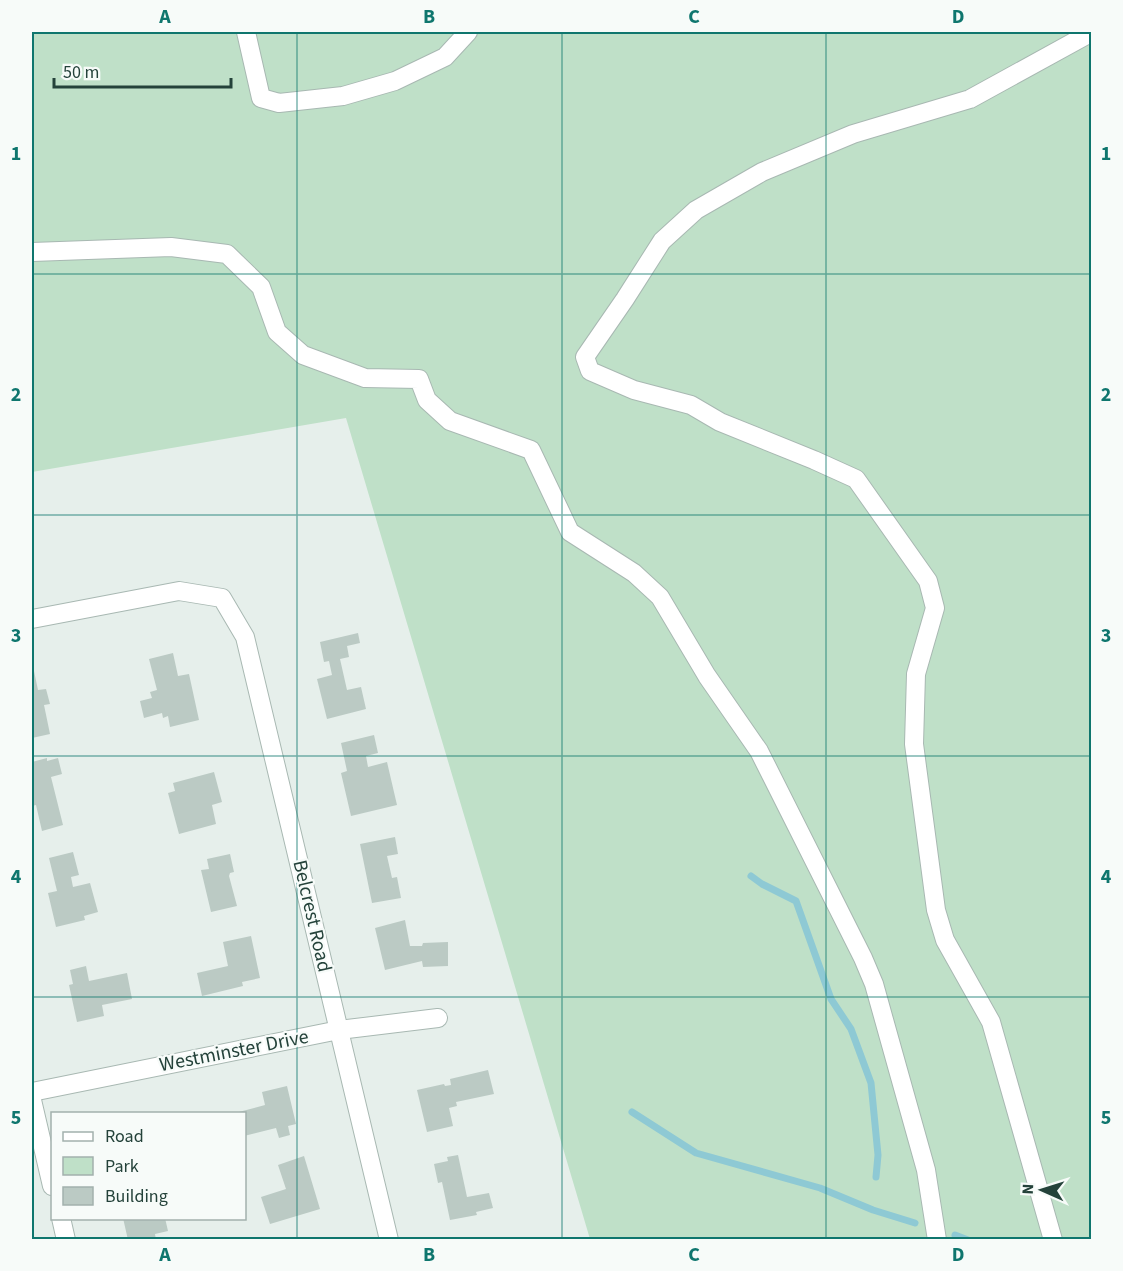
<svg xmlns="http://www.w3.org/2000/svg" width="1123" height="1271" font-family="'Source Sans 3',sans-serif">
<rect width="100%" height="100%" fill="#e6efeb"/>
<polygon fill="#bfe0c8" points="32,32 1091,32 1091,1239 590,1239 346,418 32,472"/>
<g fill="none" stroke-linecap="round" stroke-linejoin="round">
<g stroke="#8ec9d4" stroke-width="7">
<polyline points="751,876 762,884 796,901 831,999 851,1029 871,1083 878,1155 876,1177"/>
<polyline points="632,1112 696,1153 820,1188 873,1210 915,1223"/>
<polyline points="955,1235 968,1240"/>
</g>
</g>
<g fill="#bbcac4">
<polygon points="358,633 360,643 347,646 349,657 340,659 347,690 361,687 366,709 327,719 317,679 332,675 329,661 324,662 320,642"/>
<polygon points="173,653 178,676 189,674 199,720 170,727 168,716 163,718 162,713 144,718 140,701 152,698 150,692 157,690 149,659"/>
<polygon points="32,671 34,671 38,690 46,689 50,704 44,705 50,734 32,738"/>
<polygon points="374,735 378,753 366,756 368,767 387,762 397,805 351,816 341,773 347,771 341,743"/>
<polygon points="47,758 47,761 58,758 62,774 51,777 63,825 42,831 36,805 32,806 32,762"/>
<polygon points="214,772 222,802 212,805 216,824 179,834 168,793 175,791 173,783"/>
<polygon points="395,837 398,854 387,856 392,878 397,877 401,898 372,903 360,844"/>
<polygon points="73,852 79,875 71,877 73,887 90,883 98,912 84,916 85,920 56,927 48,893 57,891 49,858"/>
<polygon points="230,854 234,872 230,873 229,876 237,906 211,912 201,870 209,869 207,859"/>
<polygon points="405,920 410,946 422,946 423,943 448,942 448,966 423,967 422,961 385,970 375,928"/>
<polygon points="251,936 260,978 242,982 243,986 202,996 197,973 228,966 223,942"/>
<polygon points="86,966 89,981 127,973 132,999 102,1005 104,1016 77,1022 69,985 73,984 70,970"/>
<polygon points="488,1070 494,1094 456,1102 457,1106 449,1108 453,1126 427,1132 417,1090 444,1084 445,1086 451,1085 450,1079"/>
<polygon points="287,1086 296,1124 288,1126 290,1135 279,1138 276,1128 244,1136 244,1114 235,1113 265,1105 262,1092"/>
<polygon points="458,1155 467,1197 489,1193 493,1208 476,1212 477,1215 450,1220 442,1182 438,1183 434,1164 448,1161 447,1157"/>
<polygon points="304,1156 320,1209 270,1224 261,1197 286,1189 278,1165"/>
<polygon points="123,1218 165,1218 168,1231 155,1234 156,1240 128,1240"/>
</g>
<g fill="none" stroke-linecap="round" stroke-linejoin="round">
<defs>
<g id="minor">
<polyline points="246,32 261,98 279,103 343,96 395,81 445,57 468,32"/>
<polyline points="32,252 171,247 227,254 261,287 277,332 303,355 365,378 419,379 427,400 450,421 531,450 570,532 634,573 660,597 707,676 759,751 863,958 874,984 926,1170 937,1240"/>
<polyline points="32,619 179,591 222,598 245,637 389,1240"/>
<polyline points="32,1092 339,1030 438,1018"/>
<polyline points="32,1100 52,1186"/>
<polyline points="61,1218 66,1240"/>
<polyline points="1053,1240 991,1022 945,940 936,910 914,744 916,674 935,608 928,581 856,479 814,460 720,422 691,405 634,390 590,371 585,357 625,299 662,241 696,210 762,172 853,134 970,99 1092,32"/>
</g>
</defs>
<use href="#minor" stroke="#a8b8b2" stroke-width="20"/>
<use href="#minor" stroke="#fff" stroke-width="18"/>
</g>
<path fill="none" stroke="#0f766e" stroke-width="1.5" stroke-opacity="0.55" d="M297,32V1240M562,32V1240M826,32V1240M32,274H1092M32,515H1092M32,756H1092M32,997H1092"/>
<g text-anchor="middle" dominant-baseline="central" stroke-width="4.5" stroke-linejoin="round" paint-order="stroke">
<g font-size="20" fill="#24423a" stroke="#f7fbf9">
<text transform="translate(312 916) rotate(77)">Belcrest Road</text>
<text transform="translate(234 1051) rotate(-11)">Westminster Drive</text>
</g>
</g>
<rect width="1123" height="1271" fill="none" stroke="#f7fbf9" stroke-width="66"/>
<rect x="51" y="1112" width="195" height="108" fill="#f7fbf9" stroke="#a3b1ad" stroke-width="1.5"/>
<rect x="63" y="1132" width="30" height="9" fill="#ffffff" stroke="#a3b1ad" stroke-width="1.5"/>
<text x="105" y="1142" font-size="18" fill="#24423a">Road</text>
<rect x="63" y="1157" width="30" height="18" fill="#bfe0c8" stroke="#a3b1ad" stroke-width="1.5"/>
<text x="105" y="1172" font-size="18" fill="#24423a">Park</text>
<rect x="63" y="1187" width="30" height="18" fill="#bbcac4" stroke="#a3b1ad" stroke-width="1.5"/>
<text x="105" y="1202" font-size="18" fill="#24423a">Building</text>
<g transform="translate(1042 1190) rotate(273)" stroke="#f7fbf9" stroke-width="4.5" paint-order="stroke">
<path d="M0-4.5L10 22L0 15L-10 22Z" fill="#24423a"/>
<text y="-9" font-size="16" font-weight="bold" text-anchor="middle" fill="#24423a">N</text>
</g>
<path d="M54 78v9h177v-9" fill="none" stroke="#24423a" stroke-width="3"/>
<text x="63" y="78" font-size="18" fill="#24423a" stroke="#f7fbf9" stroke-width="4.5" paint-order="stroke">50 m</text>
<rect x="33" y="33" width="1057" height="1205" fill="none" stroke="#0f766e" stroke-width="2"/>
<g font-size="20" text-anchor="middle" font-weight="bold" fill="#0f766e">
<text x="165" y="23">A</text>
<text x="429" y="23">B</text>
<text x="694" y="23">C</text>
<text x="958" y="23">D</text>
<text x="16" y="160">1</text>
<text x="1106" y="160">1</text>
<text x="16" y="401">2</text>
<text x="1106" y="401">2</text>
<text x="16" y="642">3</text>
<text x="1106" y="642">3</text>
<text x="16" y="883">4</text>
<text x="1106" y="883">4</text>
<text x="16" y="1124">5</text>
<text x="1106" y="1124">5</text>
<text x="165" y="1261">A</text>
<text x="429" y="1261">B</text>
<text x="694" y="1261">C</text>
<text x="958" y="1261">D</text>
</g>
</svg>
